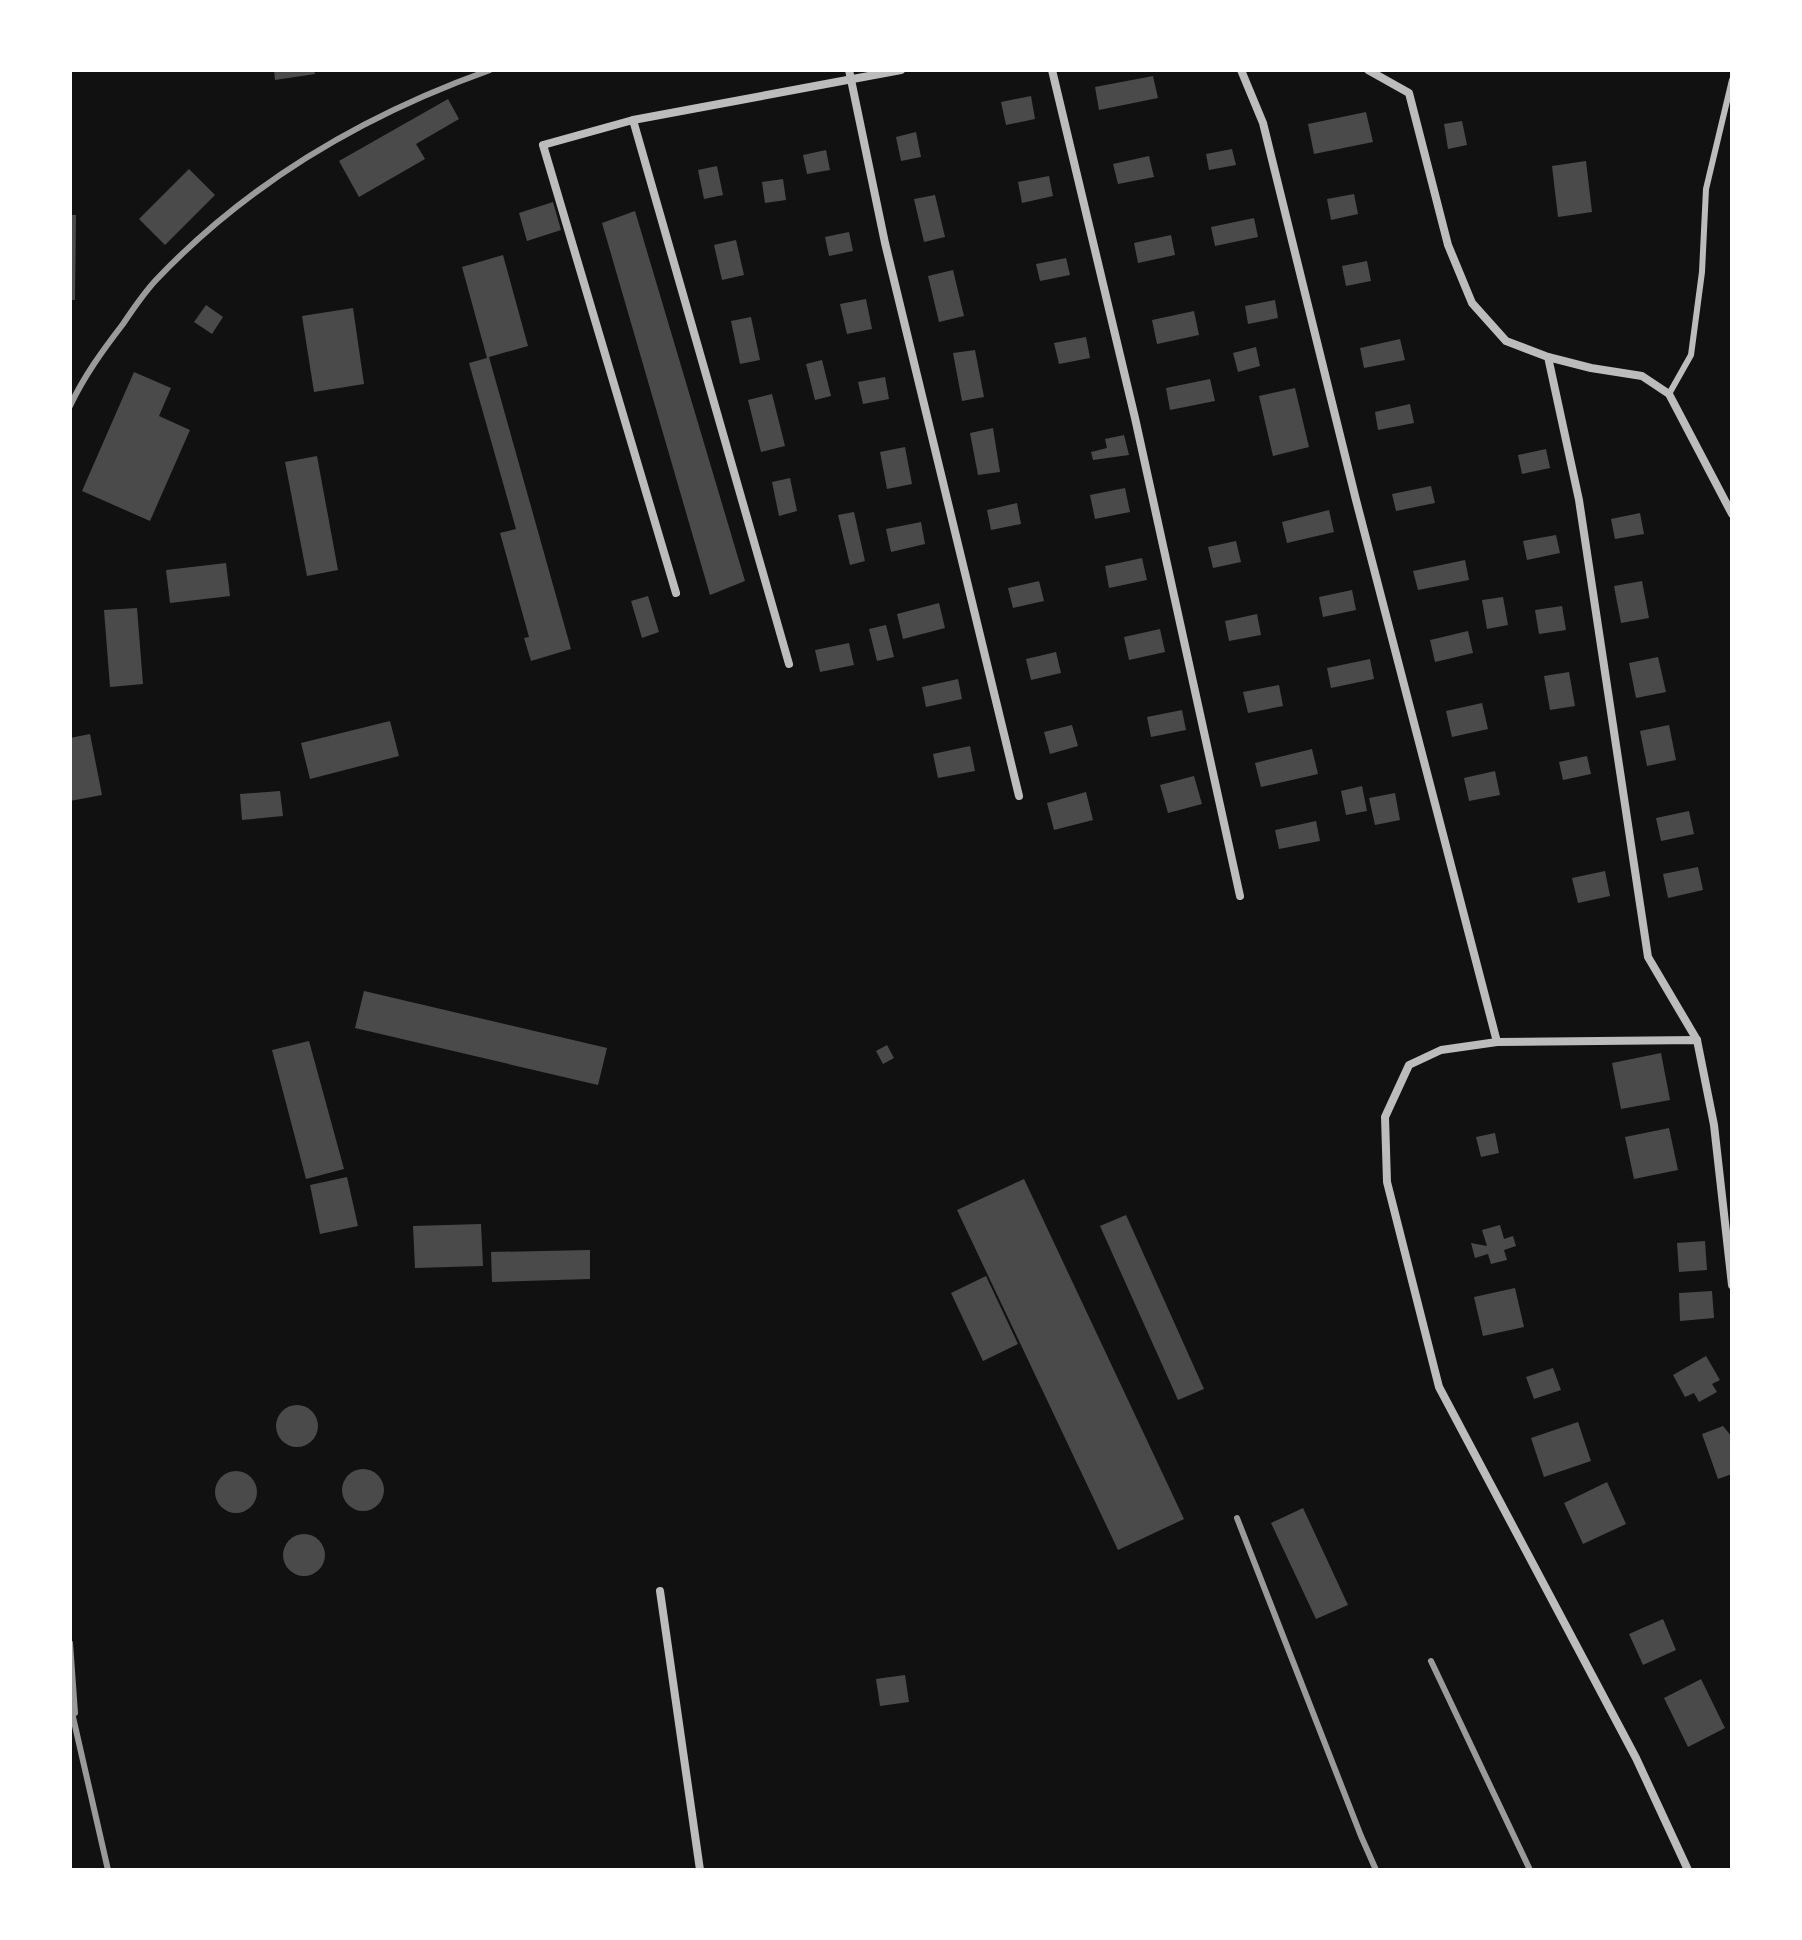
<svg xmlns="http://www.w3.org/2000/svg" width="1802" height="1940" font-family="Manrope,sans-serif">
<rect width="100%" height="100%" fill="#111"/>
<g fill="#4a4a4a">
<polygon points="274,70 314,70 315,74 275,80"/>
<polygon points="1153,76 1158,98 1099,110 1095,87"/>
<polygon points="1031,96 1035,119 1006,125 1001,102"/>
<polygon points="448,99 459,119 416,144 425,159 359,197 339,161"/>
<polygon points="1366,112 1373,142 1314,154 1308,124"/>
<polygon points="1462,121 1467,145 1448,149 1444,124"/>
<polygon points="916,132 921,157 901,161 896,137"/>
<polygon points="1232,149 1236,165 1209,170 1206,154"/>
<polygon points="826,150 830,170 807,174 803,155"/>
<polygon points="1149,156 1154,177 1118,184 1113,164"/>
<polygon points="1586,161 1592,212 1558,217 1552,166"/>
<polygon points="717,166 723,195 704,199 698,170"/>
<polygon points="189,169 215,195 165,245 139,219"/>
<polygon points="1049,176 1053,196 1022,203 1018,182"/>
<polygon points="783,179 786,200 765,203 762,182"/>
<polygon points="1354,194 1358,214 1331,220 1327,199"/>
<polygon points="935,195 945,237 924,242 914,199"/>
<polygon points="553,202 561,230 527,241 519,213"/>
<polygon points="635,211 745,581 710,595 602,223"/>
<polygon points="70,215 76,215 75,300 70,300"/>
<polygon points="1254,218 1258,237 1215,246 1211,227"/>
<polygon points="849,232 853,251 829,256 825,237"/>
<polygon points="1171,235 1175,255 1138,263 1134,243"/>
<polygon points="736,240 744,275 722,280 714,245"/>
<polygon points="503,255 528,346 489,357 571,649 531,661 524,638 529,637 500,533 516,529 469,363 487,358 462,267"/>
<polygon points="1066,258 1070,275 1040,281 1036,264"/>
<polygon points="1367,261 1371,281 1346,286 1342,266"/>
<polygon points="953,270 964,316 939,322 928,276"/>
<polygon points="866,299 872,329 847,334 840,304"/>
<polygon points="1275,300 1278,318 1248,324 1245,306"/>
<polygon points="206,305 223,317 212,334 194,322"/>
<polygon points="353,308 364,384 314,392 302,316"/>
<polygon points="1194,311 1199,335 1157,344 1152,320"/>
<polygon points="751,317 760,360 740,364 731,321"/>
<polygon points="1086,337 1090,358 1059,364 1054,343"/>
<polygon points="1400,339 1405,360 1364,368 1360,348"/>
<polygon points="1256,347 1260,366 1238,372 1233,353"/>
<polygon points="975,350 984,397 962,401 953,353"/>
<polygon points="822,360 831,396 815,400 806,364"/>
<polygon points="134,372 171,388 159,416 190,430 150,521 82,491"/>
<polygon points="885,377 889,399 863,404 858,382"/>
<polygon points="1210,379 1215,401 1170,410 1166,388"/>
<polygon points="1295,388 1309,447 1273,456 1259,396"/>
<polygon points="772,394 785,446 761,452 748,400"/>
<polygon points="1410,404 1414,423 1378,430 1375,412"/>
<polygon points="993,428 1000,472 978,475 970,433"/>
<polygon points="1124,435 1129,455 1093,460 1091,452 1107,448 1105,439"/>
<polygon points="905,447 912,484 887,489 880,452"/>
<polygon points="1546,449 1550,468 1522,474 1518,455"/>
<polygon points="317,456 338,570 307,576 285,462"/>
<polygon points="790,478 797,511 779,516 772,482"/>
<polygon points="1431,486 1435,503 1396,511 1392,494"/>
<polygon points="1125,488 1130,512 1095,519 1090,495"/>
<polygon points="1017,503 1021,524 991,530 987,510"/>
<polygon points="1329,510 1334,532 1287,543 1282,522"/>
<polygon points="854,512 865,561 850,565 838,515"/>
<polygon points="1640,513 1644,534 1615,539 1611,519"/>
<polygon points="921,522 925,544 891,552 886,529"/>
<polygon points="1556,535 1560,553 1527,560 1523,541"/>
<polygon points="1236,541 1241,562 1213,568 1208,547"/>
<polygon points="1142,558 1147,580 1109,588 1105,566"/>
<polygon points="1465,560 1469,580 1418,590 1413,571"/>
<polygon points="226,563 230,596 170,603 166,570"/>
<polygon points="1039,581 1044,601 1013,608 1008,588"/>
<polygon points="1642,581 1649,618 1621,623 1614,586"/>
<polygon points="1352,590 1356,610 1323,617 1319,597"/>
<polygon points="648,596 659,632 642,638 631,601"/>
<polygon points="1503,597 1508,625 1487,629 1482,600"/>
<polygon points="939,603 945,628 903,639 897,614"/>
<polygon points="1562,606 1566,630 1539,634 1535,610"/>
<polygon points="137,608 143,684 110,687 104,610"/>
<polygon points="1257,614 1261,635 1229,641 1225,621"/>
<polygon points="886,625 894,657 877,661 869,629"/>
<polygon points="1160,629 1165,652 1129,660 1124,637"/>
<polygon points="1468,631 1473,653 1435,662 1430,640"/>
<polygon points="849,643 854,665 820,672 815,650"/>
<polygon points="1056,652 1061,673 1031,680 1026,659"/>
<polygon points="1658,657 1666,692 1636,698 1629,663"/>
<polygon points="1370,659 1374,679 1331,688 1327,668"/>
<polygon points="1569,672 1575,706 1550,710 1544,676"/>
<polygon points="958,679 962,699 926,707 922,687"/>
<polygon points="1279,685 1283,706 1248,713 1243,692"/>
<polygon points="1482,703 1488,729 1452,737 1446,711"/>
<polygon points="1182,710 1186,730 1151,737 1147,717"/>
<polygon points="390,721 399,756 310,779 301,743"/>
<polygon points="1072,725 1078,746 1050,754 1044,732"/>
<polygon points="1669,725 1676,760 1647,766 1640,731"/>
<polygon points="90,734 102,795 70,801 70,738"/>
<polygon points="970,746 975,771 938,778 933,754"/>
<polygon points="1312,749 1318,774 1261,787 1255,763"/>
<polygon points="1587,756 1591,774 1563,780 1559,762"/>
<polygon points="1495,771 1500,795 1469,801 1464,778"/>
<polygon points="1194,776 1202,804 1168,813 1160,785"/>
<polygon points="1362,786 1367,811 1346,815 1341,791"/>
<polygon points="280,791 283,816 242,820 240,794"/>
<polygon points="1086,792 1093,820 1054,830 1047,803"/>
<polygon points="1395,793 1400,820 1375,825 1369,798"/>
<polygon points="1689,811 1694,834 1661,841 1656,818"/>
<polygon points="1316,821 1320,841 1279,849 1275,830"/>
<polygon points="1698,867 1703,890 1668,898 1663,874"/>
<polygon points="1605,871 1610,896 1578,903 1572,878"/>
<polygon points="364,991 607,1048 598,1085 355,1028"/>
<polygon points="309,1041 344,1169 306,1179 272,1050"/>
<polygon points="887,1045 894,1058 883,1064 876,1051"/>
<polygon points="1661,1053 1670,1100 1621,1109 1612,1063"/>
<polygon points="1669,1128 1678,1170 1634,1179 1625,1137"/>
<polygon points="1495,1133 1499,1153 1481,1157 1476,1137"/>
<polygon points="347,1177 358,1226 320,1234 310,1185"/>
<polygon points="1024,1179 1184,1519 1118,1550 957,1210"/>
<polygon points="1126,1215 1204,1389 1178,1400 1100,1226"/>
<polygon points="481,1224 483,1266 415,1268 413,1226"/>
<polygon points="1500,1225 1504,1239 1513,1236 1516,1246 1504,1250 1507,1260 1491,1264 1488,1254 1475,1258 1471,1243 1487,1246 1482,1230"/>
<polygon points="1705,1241 1707,1270 1679,1272 1677,1243"/>
<polygon points="590,1250 590,1279 492,1282 491,1252"/>
<polygon points="986,1276 1018,1344 983,1361 951,1293"/>
<polygon points="1515,1288 1524,1327 1483,1336 1474,1297"/>
<polygon points="1712,1291 1714,1318 1680,1321 1679,1293"/>
<polygon points="1706,1356 1720,1380 1712,1384 1717,1392 1699,1402 1694,1393 1685,1397 1673,1375"/>
<polygon points="1553,1368 1561,1390 1534,1399 1526,1377"/>
<circle cx="297" cy="1426" r="21"/>
<polygon points="1578,1422 1591,1461 1544,1477 1531,1438"/>
<polygon points="1723,1426 1732,1437 1732,1474 1718,1479 1702,1434"/>
<circle cx="363" cy="1490" r="21"/>
<circle cx="236" cy="1492" r="21"/>
<polygon points="1607,1482 1626,1524 1583,1544 1564,1503"/>
<polygon points="1303,1508 1348,1605 1316,1619 1271,1523"/>
<circle cx="304" cy="1555" r="21"/>
<polygon points="1663,1619 1676,1650 1643,1665 1629,1634"/>
<polygon points="905,1675 909,1702 880,1706 876,1679"/>
<polygon points="1701,1679 1725,1728 1688,1747 1664,1698"/>
</g>
<g fill="none" stroke-linecap="round" stroke-linejoin="round">
<polyline stroke="#bcbcbc" stroke-width="6" points="1669,394 1691,355 1702,272 1706,189 1732,80"/>
<g stroke="#bcbcbc" stroke-width="8">
<polyline points="849,70 885,243 1019,796"/>
<polyline points="1052,70 1135,418 1240,896"/>
<polyline points="1241,70 1263,123 1356,500 1497,1042"/>
<polyline points="1368,70 1409,93 1448,245 1472,303 1506,341 1548,357 1579,500 1648,957 1697,1040"/>
<polyline points="633,120 789,664"/>
<polyline points="1548,357 1591,368 1642,376 1669,394 1732,514"/>
<polyline points="676,593 543,145 633,120 901,70"/>
<polyline points="660,1591 700,1870"/>
<polyline points="1688,1870 1636,1758 1439,1387 1387,1182 1385,1117 1409,1065 1441,1050 1497,1042 1697,1040 1714,1125 1732,1285"/>
</g>
<g stroke="#9a9a9a" stroke-width="6">
<path d="M70,406C84,376 103,350 123,324C133,309 144,293 156,280C248,183 364,115 490,70"/>
<polyline points="1237,1518 1361,1836 1376,1870"/>
<polyline points="70,1643 75,1713"/>
<polyline points="1431,1661 1530,1870"/>
<polyline points="70,1704 108,1870"/>
</g>
</g>
<rect width="1802" height="1940" fill="none" stroke="#ffffff" stroke-width="144"/>
</svg>
